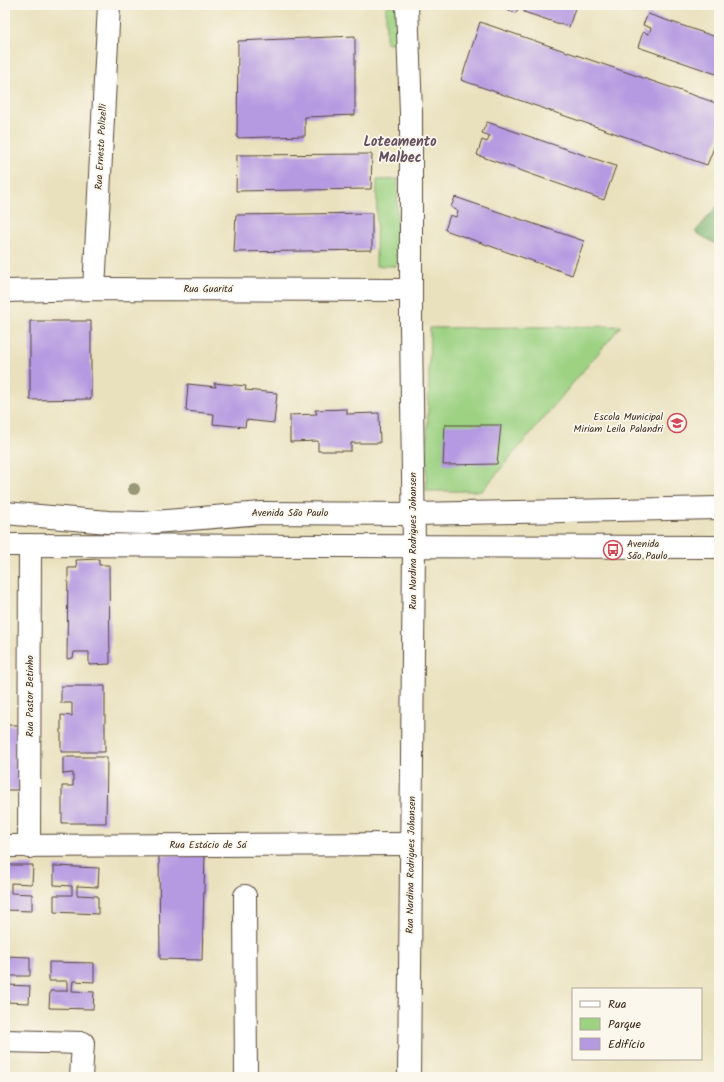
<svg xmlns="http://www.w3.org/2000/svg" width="724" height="1082" font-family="Kalam,sans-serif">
<rect width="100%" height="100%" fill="#fbf7ec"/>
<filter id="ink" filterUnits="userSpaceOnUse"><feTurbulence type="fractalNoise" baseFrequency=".025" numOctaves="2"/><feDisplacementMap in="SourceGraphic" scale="8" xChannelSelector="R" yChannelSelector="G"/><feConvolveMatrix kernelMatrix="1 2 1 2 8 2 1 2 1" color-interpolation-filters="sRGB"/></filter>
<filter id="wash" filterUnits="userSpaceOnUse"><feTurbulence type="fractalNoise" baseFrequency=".012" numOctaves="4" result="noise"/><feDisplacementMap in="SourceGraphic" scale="16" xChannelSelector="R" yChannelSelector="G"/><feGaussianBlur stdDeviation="0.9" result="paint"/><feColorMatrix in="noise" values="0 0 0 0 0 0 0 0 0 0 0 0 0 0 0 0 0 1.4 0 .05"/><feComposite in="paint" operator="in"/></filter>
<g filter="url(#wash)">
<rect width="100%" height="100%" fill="#e9e1bd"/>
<g fill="#9dd283" stroke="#6c7e50">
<polygon points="386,5 400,5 401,42 386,43"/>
<polygon points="398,179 396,266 376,266 377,180"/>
<polygon points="621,326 482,491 426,491 430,328"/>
</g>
<polygon fill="#7eb471" stroke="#5c6f48" points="719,204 719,246 695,232"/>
<g id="blocks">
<g fill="#b59ae1">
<polygon points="496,5 576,5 569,27 524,12 524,8 519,6 516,13"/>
<polygon points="648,14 719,38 719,75 638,47 643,32 649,34 651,28 643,25"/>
<polygon points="480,22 719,104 719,135 707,165 461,80"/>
<polygon points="355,36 355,115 305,117 305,136 237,138 238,41"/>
<polygon points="487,122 616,166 604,200 477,155 482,140 487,142 490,136 482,133"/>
<polygon points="372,154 371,189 236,191 237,155"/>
<polygon points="455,197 584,241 572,275 445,230 450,215 456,217 458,211 451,207"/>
<polygon points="372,213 372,250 234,252 236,215"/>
<polygon points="30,321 91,321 91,399 30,400"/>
<polygon points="214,383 246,386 245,390 277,393 274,423 246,420 245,427 213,424 214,414 186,411 188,384 216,387"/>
<polygon points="347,409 347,414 379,413 380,443 351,443 351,451 318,451 318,441 290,442 290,415 317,414 315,410"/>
<polygon points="445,425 501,425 497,464 443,465"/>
<polygon points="99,559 99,565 109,565 110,664 89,665 89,652 74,652 73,658 67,659 68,568 77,568 76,560"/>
<polygon points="61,686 105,686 105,752 61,752 61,715 72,716 72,703 61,703"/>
<rect x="5" y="725" width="14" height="65"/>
<polygon points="63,757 107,757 106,823 62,823 62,786 73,786 73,773 63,774"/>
<polygon points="159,855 205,855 202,960 160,959"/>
<polygon points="5,865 33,865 32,884 11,883 11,893 32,894 32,911 5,910"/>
<polygon points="54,866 99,868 98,887 77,886 77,895 98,896 98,914 54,912 54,895 72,895 72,886 54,885"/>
<polygon points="5,956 30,957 30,976 9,976 8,985 30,986 29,1003 5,1002"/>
<polygon points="49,962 94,963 94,982 73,981 72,991 94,992 93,1009 49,1008 50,991 67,991 67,981 49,981"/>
</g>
</g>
</g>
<g filter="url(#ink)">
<use href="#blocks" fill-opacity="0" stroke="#554536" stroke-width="1"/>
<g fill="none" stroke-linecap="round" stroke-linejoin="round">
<defs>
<g id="minor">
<polyline points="407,5 411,113 411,327 414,546 409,1077"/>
<polyline points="94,289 109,5"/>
<polyline points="5,291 94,289 411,290"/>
<polyline points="5,846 411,844"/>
<polyline points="29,847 30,545"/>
<polyline points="245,896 246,1077"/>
<polyline points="5,1041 83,1043 81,1077"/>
</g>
<g id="major">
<polyline points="5,513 108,522 143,523 262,513 413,514 719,508"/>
<polyline points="5,545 719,547"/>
</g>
</defs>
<use href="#minor" stroke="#554536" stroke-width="24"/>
<use href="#major" stroke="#554536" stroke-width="24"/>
<use href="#minor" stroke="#fff" stroke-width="22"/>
<use href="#major" stroke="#fff" stroke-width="22"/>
</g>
<circle fill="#999876" cx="134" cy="489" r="6"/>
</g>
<defs>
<symbol id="school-ring" viewBox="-11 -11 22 22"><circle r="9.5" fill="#fbf7ec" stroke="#d1495b" stroke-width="1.5"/><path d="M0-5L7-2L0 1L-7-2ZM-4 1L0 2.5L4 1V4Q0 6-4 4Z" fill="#d1495b"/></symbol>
<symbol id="bus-ring" viewBox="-11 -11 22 22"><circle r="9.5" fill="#fbf7ec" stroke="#d1495b" stroke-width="1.5"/><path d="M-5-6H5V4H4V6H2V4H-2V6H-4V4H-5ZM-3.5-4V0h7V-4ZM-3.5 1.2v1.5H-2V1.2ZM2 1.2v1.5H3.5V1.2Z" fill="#d1495b"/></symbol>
</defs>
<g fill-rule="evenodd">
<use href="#school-ring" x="666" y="412" width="22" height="22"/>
<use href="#bus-ring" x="602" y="539" width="22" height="22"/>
</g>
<g text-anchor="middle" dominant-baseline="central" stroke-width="3.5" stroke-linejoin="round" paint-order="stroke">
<g font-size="10" fill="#3b2a1e" stroke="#fbf7ec">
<text transform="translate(101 147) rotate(-87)">Rua Ernesto Polizelli</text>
<text x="208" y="289">Rua Guaritá</text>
<text x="290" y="513">Avenida São Paulo</text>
<text transform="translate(413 541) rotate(-90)">Rua Nardina Rodrigues Johansen</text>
<text transform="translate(30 696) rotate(-90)">Rua Pastor Betinho</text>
<text x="208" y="845">Rua Estácio de Sá</text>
<text transform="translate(411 865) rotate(-89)">Rua Nardina Rodrigues Johansen</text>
</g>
<g font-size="10" fill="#3b2a1e" stroke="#fbf7ec" text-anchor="end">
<text x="663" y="417">Escola Municipal<tspan x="663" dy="12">Miriam Leila Palandri</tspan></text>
<text x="627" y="544" text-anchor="start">Avenida<tspan x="627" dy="12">São Paulo</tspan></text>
</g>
<g font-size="14" font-weight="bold" fill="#665162" stroke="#fbf7ec">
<text x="400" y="142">Loteamento<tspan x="400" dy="16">Malbec</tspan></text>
</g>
</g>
<rect width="724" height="1082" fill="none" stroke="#fbf7ec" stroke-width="20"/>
<rect x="572" y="988" width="130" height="72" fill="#fbf7ec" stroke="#aea59a"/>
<rect x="580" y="1001" width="20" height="6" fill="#ffffff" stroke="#aea59a"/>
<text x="608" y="1008" font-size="12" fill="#3b2a1e">Rua</text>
<rect x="580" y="1018" width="20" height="12" fill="#9dd283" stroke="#aea59a"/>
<text x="608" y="1028" font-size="12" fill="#3b2a1e">Parque</text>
<rect x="580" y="1038" width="20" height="12" fill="#b59ae1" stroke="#aea59a"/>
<text x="608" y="1048" font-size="12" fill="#3b2a1e">Edifício</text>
</svg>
